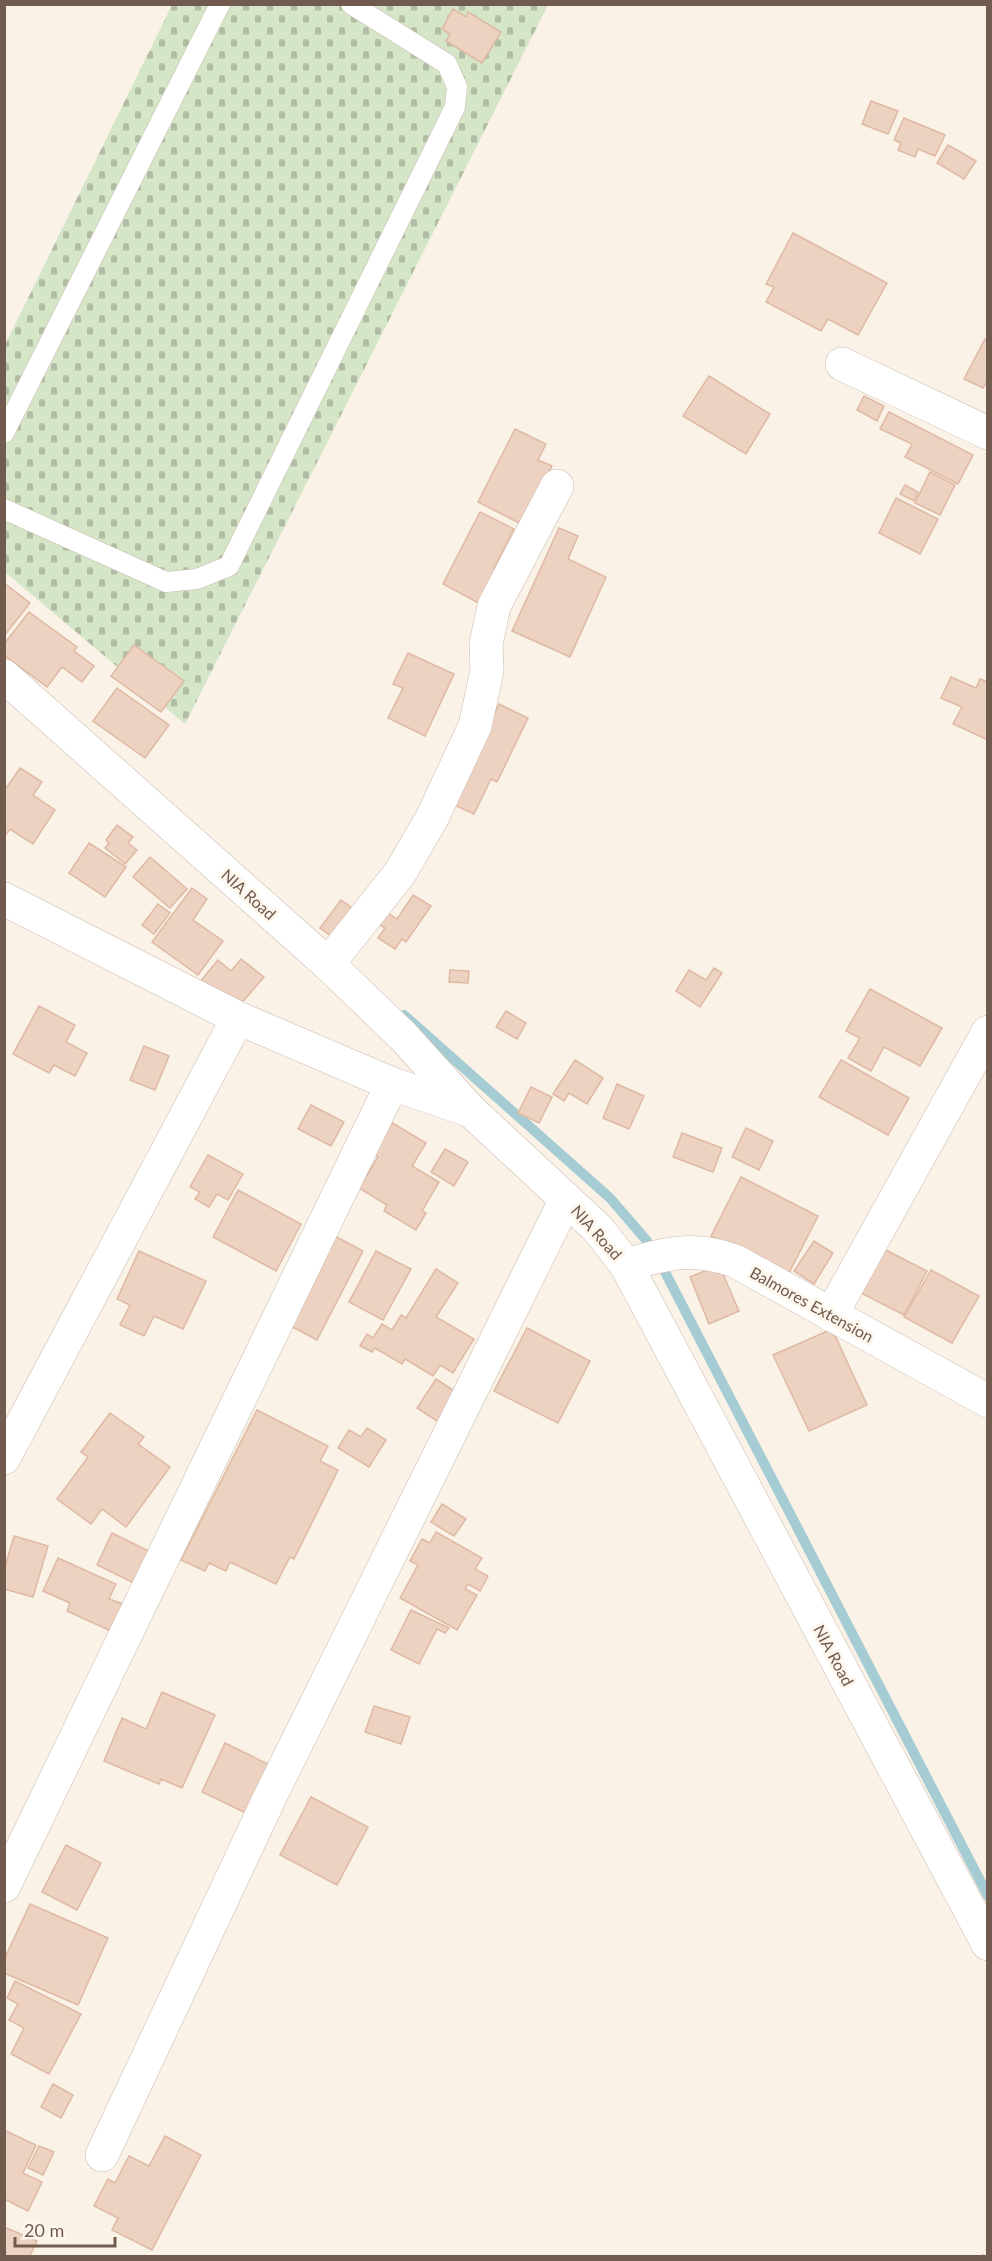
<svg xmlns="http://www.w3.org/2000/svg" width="992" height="2261" font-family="Lato,sans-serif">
<defs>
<pattern id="cemetery-stones" width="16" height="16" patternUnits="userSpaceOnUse" patternTransform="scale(1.5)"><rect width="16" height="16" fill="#d4e6c7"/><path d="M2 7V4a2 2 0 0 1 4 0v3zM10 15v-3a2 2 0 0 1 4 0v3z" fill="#b0bda4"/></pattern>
</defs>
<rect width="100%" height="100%" fill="#faf2e7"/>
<polygon fill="url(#cemetery-stones)" points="172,5 548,5 185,724 5,572 4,347"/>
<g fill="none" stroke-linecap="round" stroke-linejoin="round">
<g stroke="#a5ccd3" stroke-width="10">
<polyline points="404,1015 610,1198 647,1241"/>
<polyline points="665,1272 988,1896"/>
</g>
</g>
<g fill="#edd2c1" stroke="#deb9a3" stroke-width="1.5">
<polygon points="453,9 466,17 468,12 501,32 482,63 446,41 450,34 442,29"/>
<polygon points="871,101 898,111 888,134 862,124"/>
<polygon points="904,118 945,135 935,156 918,149 915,157 898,150 901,143 894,140"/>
<polygon points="948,145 976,161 964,179 937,163"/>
<polygon points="793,233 887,283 858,335 828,319 821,331 766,302 774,287 766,284"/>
<polygon points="985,339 988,341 988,380 983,388 964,379"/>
<polygon points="709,376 770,414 746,454 683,416"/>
<polygon points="864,396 884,406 877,421 857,410"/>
<polygon points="889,412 973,455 958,484 905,457 912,444 880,429"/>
<polygon points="515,429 546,444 538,460 552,466 523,525 478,502"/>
<polygon points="930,472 955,485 940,515 915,503"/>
<polygon points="905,485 918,492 914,501 900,494"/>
<polygon points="896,498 938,519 920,554 879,533"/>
<polygon points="480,512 514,529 494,568 504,573 486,607 443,584"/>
<polygon points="559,528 578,536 568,559 606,577 570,657 512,631"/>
<polygon points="4,583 30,603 4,636"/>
<polygon points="29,612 77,647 74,651 94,666 82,682 62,667 47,687 4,655 4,644"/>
<polygon points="134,645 184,681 161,712 111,676"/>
<polygon points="408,653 454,674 425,736 388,718 403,688 393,684"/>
<polygon points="951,677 976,688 980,679 988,682 988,740 953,724 962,707 941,698"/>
<polygon points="117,688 169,725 145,758 93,721"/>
<polygon points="499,704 528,718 497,782 491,779 474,814 452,804"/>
<polygon points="20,768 42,782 33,795 55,810 33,844 10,829 4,837 4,791"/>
<polygon points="117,825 133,837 128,843 137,850 125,864 105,848 109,843 106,840"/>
<polygon points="89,843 126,867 105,897 69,873"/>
<polygon points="150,857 187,889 170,908 133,877"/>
<polygon points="192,888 207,899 193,920 223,941 198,975 152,942"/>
<polygon points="413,895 431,906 406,942 402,939 395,949 378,938 385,928 377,923 385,911 397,919"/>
<polygon points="341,900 361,914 340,943 320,928"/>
<polygon points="158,904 170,913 154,934 142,925"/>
<polygon points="241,959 264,977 234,1012 199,983 218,960 231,971"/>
<polygon points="714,968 722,973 700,1007 676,991 689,970 706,980"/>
<polygon points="450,970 469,971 468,983 449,982"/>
<polygon points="870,989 942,1028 920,1066 884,1047 871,1071 848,1058 860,1038 846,1031"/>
<polygon points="39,1006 75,1025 66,1042 87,1053 75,1076 54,1065 49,1073 13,1054"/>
<polygon points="506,1011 526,1023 517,1039 496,1027"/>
<polygon points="144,1046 169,1056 155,1090 130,1080"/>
<polygon points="575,1060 603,1078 587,1104 569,1093 564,1101 553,1094"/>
<polygon points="841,1060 909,1098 888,1135 819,1097"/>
<polygon points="617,1084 644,1096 629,1129 603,1118"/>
<polygon points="531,1087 552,1097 539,1123 518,1113"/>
<polygon points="311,1105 344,1122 331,1146 298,1129"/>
<polygon points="389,1121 426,1143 412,1166 439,1182 422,1211 426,1213 416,1230 384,1211 387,1205 359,1188 378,1157 371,1152"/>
<polygon points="746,1128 773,1141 759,1170 732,1157"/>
<polygon points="682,1133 722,1148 713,1172 673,1157"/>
<polygon points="445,1149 468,1162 454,1186 431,1172"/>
<polygon points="208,1155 243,1174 228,1200 217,1194 209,1207 195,1199 200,1192 190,1187"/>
<polygon points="741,1177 818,1216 788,1275 711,1236"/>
<polygon points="238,1190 301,1224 276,1271 213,1237"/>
<polygon points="331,1234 363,1251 317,1340 285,1323"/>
<polygon points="814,1241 833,1253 814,1284 794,1271"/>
<polygon points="880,1247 927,1271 904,1315 857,1291"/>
<polygon points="139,1251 206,1281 183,1329 154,1316 144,1336 120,1325 130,1305 117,1299"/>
<polygon points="376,1251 411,1269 383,1320 349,1302"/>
<polygon points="719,1265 739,1311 709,1324 690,1277"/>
<polygon points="436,1269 458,1283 436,1317 474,1339 453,1373 440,1365 433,1376 405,1359 402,1364 375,1348 372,1352 360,1346 367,1334 373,1338 382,1324 392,1330 401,1315 406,1318"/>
<polygon points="931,1270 979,1296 952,1343 904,1317"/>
<polygon points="527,1328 590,1361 558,1423 494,1391"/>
<polygon points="832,1329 867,1405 809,1431 773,1355"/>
<polygon points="436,1379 459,1394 440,1423 417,1408"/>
<polygon points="257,1410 328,1446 320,1461 338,1470 294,1559 290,1557 276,1584 230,1562 226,1571 209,1563 205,1571 181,1560"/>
<polygon points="110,1413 144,1437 138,1444 170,1467 126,1527 102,1509 91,1524 57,1499 88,1457 81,1452"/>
<polygon points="367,1428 386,1440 369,1467 338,1448 349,1430 361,1437"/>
<polygon points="442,1504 466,1519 454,1536 431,1522"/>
<polygon points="436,1532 482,1558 475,1569 488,1576 480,1591 468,1584 465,1589 477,1595 457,1630 400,1598 418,1565 410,1561 422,1539 430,1543"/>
<polygon points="112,1533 153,1553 138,1585 97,1565"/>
<polygon points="14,1536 48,1546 33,1597 4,1589 4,1570"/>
<polygon points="58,1558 116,1584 109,1599 123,1604 111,1631 67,1611 70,1603 43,1591"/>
<polygon points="411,1610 449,1628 445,1633 437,1629 419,1664 391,1650"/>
<polygon points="162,1692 215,1715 182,1788 161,1779 159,1784 104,1761 122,1718 146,1729"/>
<polygon points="374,1706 410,1717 401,1744 365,1732"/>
<polygon points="225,1743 278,1769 246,1813 202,1792"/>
<polygon points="311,1797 368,1827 337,1885 280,1855"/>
<polygon points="66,1845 101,1863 77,1910 42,1892"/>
<polygon points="30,1904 108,1938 78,2005 4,1973 4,1960"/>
<polygon points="15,1981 81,2014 49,2074 11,2054 24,2028 9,2020 18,2004 7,1998"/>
<polygon points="53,2084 73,2095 61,2118 41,2107"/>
<polygon points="4,2130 36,2145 23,2173 42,2182 28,2211 4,2199"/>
<polygon points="165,2136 201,2155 152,2250 112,2230 118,2218 94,2206 108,2179 115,2183 129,2156 149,2166"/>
<polygon points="39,2146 54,2152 43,2175 28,2168"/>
<polygon points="4,2227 37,2241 30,2256 4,2256"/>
</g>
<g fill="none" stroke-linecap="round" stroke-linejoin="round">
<defs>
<g id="lane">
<polyline points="4,433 220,4"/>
<polyline points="4,509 166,582 197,579 229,566 455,107 457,87 447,64 351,4"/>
</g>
<g id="street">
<polyline points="842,364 988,433"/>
<polyline points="4,676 328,964 403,1036 470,1110 598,1229 626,1265 988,1944"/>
<polyline points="4,899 238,1018 392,1084 466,1109"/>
<polyline points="328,964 400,873 432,818 475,726 487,671 486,644 494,606 557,486"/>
<path d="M626,1265C668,1253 693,1246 735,1261L988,1401"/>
<polyline points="831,1315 988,1032"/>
<polyline points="4,1458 238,1018"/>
<polyline points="4,1886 392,1084"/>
<polyline points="102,2155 271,1795 566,1199"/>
</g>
</defs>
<use href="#lane" stroke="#cbbaae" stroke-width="21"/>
<use href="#street" stroke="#cbbaae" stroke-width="34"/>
<polyline stroke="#d2b5a5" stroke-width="4" stroke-dasharray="1.5 4.5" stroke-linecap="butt" points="983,2256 988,2249"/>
<use href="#lane" stroke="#fff" stroke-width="20"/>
<use href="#street" stroke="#fff" stroke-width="33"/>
</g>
<g text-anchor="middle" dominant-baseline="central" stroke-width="6" stroke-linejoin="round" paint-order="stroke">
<g font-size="16" fill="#715a4e" stroke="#fdf7ed">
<text transform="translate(249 894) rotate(42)">NIA Road</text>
<text transform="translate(597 1232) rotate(48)">NIA Road</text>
<text transform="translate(812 1304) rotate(29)">Balmores Extension</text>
<text transform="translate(834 1655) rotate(62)">NIA Road</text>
</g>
</g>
<rect width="992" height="2261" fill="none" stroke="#715a4e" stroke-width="12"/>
<path d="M15 2237v9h100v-9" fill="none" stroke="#715a4e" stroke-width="3"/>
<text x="24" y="2237" font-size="18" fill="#715a4e" stroke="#fdf7ed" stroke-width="4.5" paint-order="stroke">20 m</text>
</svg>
